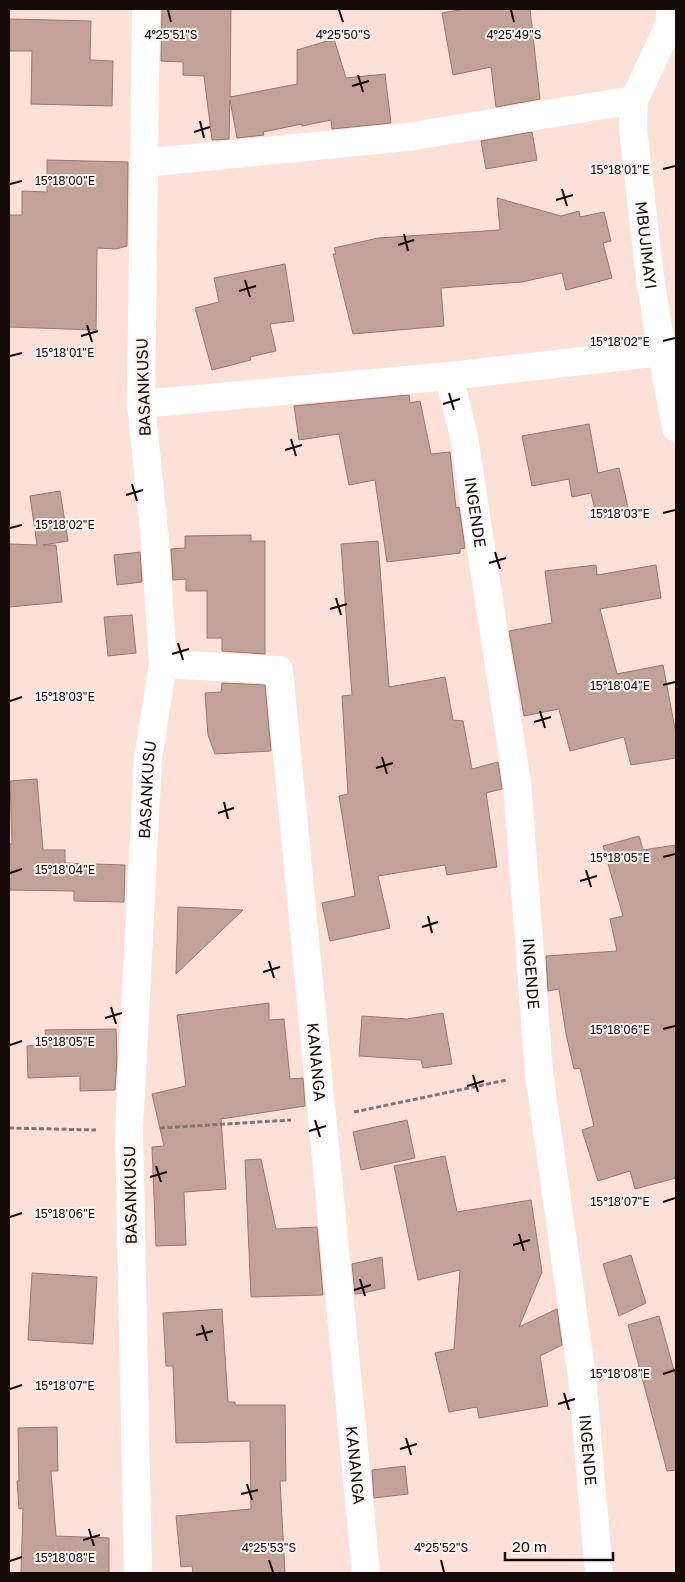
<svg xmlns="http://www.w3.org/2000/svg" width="685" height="1582" font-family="'Golos Text',sans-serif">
<rect width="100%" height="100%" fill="#fde1d9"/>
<g fill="#c2a298" stroke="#987870">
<polygon points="162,9 231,9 230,97 297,84 297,50 334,39 346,78 385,74 391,123 332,129 331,120 302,126 302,124 263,132 264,135 237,138 230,100 229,139 212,140 204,76 183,75 183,62 161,61"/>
<polygon points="465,9 530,9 540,99 496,107 491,67 453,75 442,13"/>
<polygon points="9,19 91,21 90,60 113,61 112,106 31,104 32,51 9,51"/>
<polygon points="532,132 537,160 486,169 481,141"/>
<polygon points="47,160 128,162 127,246 116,249 97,248 96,330 9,327 9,215 22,215 22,191 47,192"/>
<polygon points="497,198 561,216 579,211 580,217 604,212 611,241 603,243 612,278 566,290 562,273 522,282 441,288 444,326 353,334 333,254 336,254 334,248 378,238 500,230"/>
<polygon points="285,264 294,321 270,324 276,351 250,357 251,360 212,370 195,308 219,302 214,278"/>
<polygon points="409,395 410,403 420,401 431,454 450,452 456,508 459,507 465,548 460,549 460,553 387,562 375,480 349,485 339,434 299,440 294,406"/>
<polygon points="589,424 598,473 619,468 629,512 597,519 591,493 572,497 569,479 532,486 522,436"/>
<polygon points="60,491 68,541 43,545 56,545 62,602 9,607 9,544 37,545 30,496"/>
<polygon points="251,535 251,541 265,541 265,654 222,651 222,638 207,638 207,591 186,591 186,579 173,580 171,549 185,548 185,536"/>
<polygon points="378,541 389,687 445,677 453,720 463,721 472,769 498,762 502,789 486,793 497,867 447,875 445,865 378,876 390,928 330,941 322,903 355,896 339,796 348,794 342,696 352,695 341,544"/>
<polygon points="140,552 142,582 117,585 114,555"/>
<polygon points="596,565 597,575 656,565 661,598 600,609 617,674 663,665 676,734 676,758 631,765 624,737 570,751 559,709 524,716 509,631 552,623 545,571"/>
<polygon points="132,615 136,653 108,656 104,617"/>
<polygon points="222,683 265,685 271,751 215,754 208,735 205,693 221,692"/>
<polygon points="37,779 43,850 65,850 65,863 125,865 124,902 74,901 74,891 9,890 9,844 12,844 10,781"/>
<polygon points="639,836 643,850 676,845 676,1178 635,1189 630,1171 598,1181 582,1130 594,1126 580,1068 574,1069 566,1034 559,989 548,991 546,956 617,951 610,919 623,916 603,846"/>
<polygon points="178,907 243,910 176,974"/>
<polygon points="269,1003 269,1020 284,1019 290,1079 303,1078 305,1106 221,1119 226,1189 184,1192 186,1245 156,1246 152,1147 164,1146 152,1094 186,1086 177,1015"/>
<polygon points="443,1013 452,1064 423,1068 421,1060 359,1056 362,1016 407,1019"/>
<polygon points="116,1029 117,1058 115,1090 80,1091 80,1076 28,1078 27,1046 46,1044 45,1030"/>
<polygon points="407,1120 415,1158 361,1170 353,1132"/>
<polygon points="445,1156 457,1212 531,1200 542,1272 519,1327 557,1309 562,1345 540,1356 548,1406 479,1418 477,1407 449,1412 435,1353 454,1349 460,1270 418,1280 394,1166"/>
<polygon points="261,1159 276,1229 317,1227 323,1295 251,1297 245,1160"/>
<polygon points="631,1255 646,1303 619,1316 603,1264"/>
<polygon points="382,1257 385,1288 364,1293 355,1294 352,1264"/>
<polygon points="32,1273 97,1277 93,1344 28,1340"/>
<polygon points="222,1309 228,1402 235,1402 235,1405 285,1405 286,1481 280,1481 285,1573 193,1573 192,1566 181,1567 176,1516 251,1509 250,1441 176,1443 173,1366 166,1366 163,1313"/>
<polygon points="659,1316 676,1378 676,1470 667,1471 628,1325"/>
<polygon points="57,1427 58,1471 51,1471 56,1536 109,1538 109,1573 21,1573 23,1508 19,1509 17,1481 19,1481 18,1428"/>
<polygon points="405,1466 408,1494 374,1498 372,1470"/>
</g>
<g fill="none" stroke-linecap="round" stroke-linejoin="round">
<g stroke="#887570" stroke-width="3" stroke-dasharray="5 2.5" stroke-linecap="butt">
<polyline points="354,1112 507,1080"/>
<polyline points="9,1128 96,1130"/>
<polyline points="160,1128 291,1120"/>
</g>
<g stroke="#fff" stroke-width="28">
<path id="s1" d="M670,9V24L634,100L633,128L650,278L662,352L676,428"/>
<polyline points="143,163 407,137 634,100"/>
<path id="s2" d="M449,376L464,437L517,783L539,1073L582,1377L599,1573"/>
<polyline points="141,404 449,376 662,352"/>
<path id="s3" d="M163,664L279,670L366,1573"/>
<path id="s4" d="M138,1573L129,1130L148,758L163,664L155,540L141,404L146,9"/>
</g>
</g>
<path fill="none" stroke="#150a07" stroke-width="2" d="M168,10L171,22M339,10L343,22M511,10L514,22M358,75L363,92M352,86L369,81M200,121L204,138M194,132L210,127M663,169L675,166M10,184L22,181M562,189L567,206M556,200L573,195M404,234L408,251M398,245L414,240M245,280L250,297M239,291L256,286M87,325L92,342M81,336L98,331M663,341L675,338M10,356L22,353M449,393L454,410M443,404L460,399M291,439L296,456M285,450L302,445M132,484L137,501M126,495L143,490M663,513L675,510M10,528L22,525M495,552L500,569M489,563L506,558M336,598L341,615M330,609L347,604M178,643L183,660M172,654L189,649M663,685L675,682M10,701L22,697M540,711L545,728M534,722L551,717M382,757L387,774M376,768L393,763M224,802L228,819M218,813L234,808M663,857L675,854M586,870L591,887M10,873L22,869M580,881L597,876M428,916L432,933M422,927L438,922M269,961L274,978M263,972L280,967M111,1007L116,1024M105,1018L122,1013M663,1029L675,1026M10,1045L22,1041M473,1075L478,1092M467,1086L484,1081M315,1120L320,1137M309,1131L326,1126M156,1166L161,1182M150,1177L167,1172M663,1202L675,1198M10,1217L22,1213M519,1234L524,1251M513,1245L530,1240M360,1279L365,1296M354,1290L371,1285M202,1325L207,1341M196,1335L213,1331M663,1374L675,1370M10,1389L22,1385M564,1393L569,1410M558,1404L575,1399M406,1438L411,1455M400,1449L417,1444M247,1484L252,1500M241,1494L258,1490M89,1529L94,1546M83,1540L100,1535M269,1560L273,1572M441,1560L444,1572M10,1561L22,1557"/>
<g text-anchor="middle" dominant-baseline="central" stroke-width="4" stroke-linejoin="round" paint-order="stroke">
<g font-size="16" fill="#150a07" stroke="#fbf4f2">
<text stroke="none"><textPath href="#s1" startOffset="245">MBUJIMAYI</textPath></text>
<text transform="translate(143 387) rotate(-92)">BASANKUSU</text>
<text stroke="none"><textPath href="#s2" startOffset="139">INGENDE</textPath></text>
<text stroke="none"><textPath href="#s4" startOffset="784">BASANKUSU</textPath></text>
<text stroke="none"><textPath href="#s2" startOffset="604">INGENDE</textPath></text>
<text stroke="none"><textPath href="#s3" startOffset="510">KANANGA</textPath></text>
<text transform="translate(130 1195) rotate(-91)">BASANKUSU</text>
<text stroke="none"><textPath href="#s2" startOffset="1084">INGENDE</textPath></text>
<text stroke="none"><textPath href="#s3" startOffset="915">KANANGA</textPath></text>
</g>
</g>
<g font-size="12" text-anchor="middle" fill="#150a07" stroke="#fbf4f2" stroke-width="4" stroke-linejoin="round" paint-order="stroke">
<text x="171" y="39">4°25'51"S</text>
<text x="343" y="39">4°25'50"S</text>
<text x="514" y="39">4°25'49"S</text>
<text x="620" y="174">15°18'01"E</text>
<text x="65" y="185">15°18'00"E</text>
<text x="620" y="346">15°18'02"E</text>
<text x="65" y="357">15°18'01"E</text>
<text x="620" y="518">15°18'03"E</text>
<text x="65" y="529">15°18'02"E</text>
<text x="620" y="690">15°18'04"E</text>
<text x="65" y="701">15°18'03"E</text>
<text x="620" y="862">15°18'05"E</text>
<text x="65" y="874">15°18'04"E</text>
<text x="620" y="1034">15°18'06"E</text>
<text x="65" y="1046">15°18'05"E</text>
<text x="620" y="1206">15°18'07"E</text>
<text x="65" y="1218">15°18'06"E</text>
<text x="620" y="1378">15°18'08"E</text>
<text x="65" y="1390">15°18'07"E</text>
<text x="269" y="1552">4°25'53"S</text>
<text x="441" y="1552">4°25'52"S</text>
<text x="65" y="1562">15°18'08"E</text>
</g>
<rect width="685" height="1582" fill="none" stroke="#150a07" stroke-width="20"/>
<path d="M505 1552v8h108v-8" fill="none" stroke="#150a07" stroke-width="2.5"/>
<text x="512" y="1552" font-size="15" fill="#150a07" stroke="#fbf4f2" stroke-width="4" paint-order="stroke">20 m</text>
</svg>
